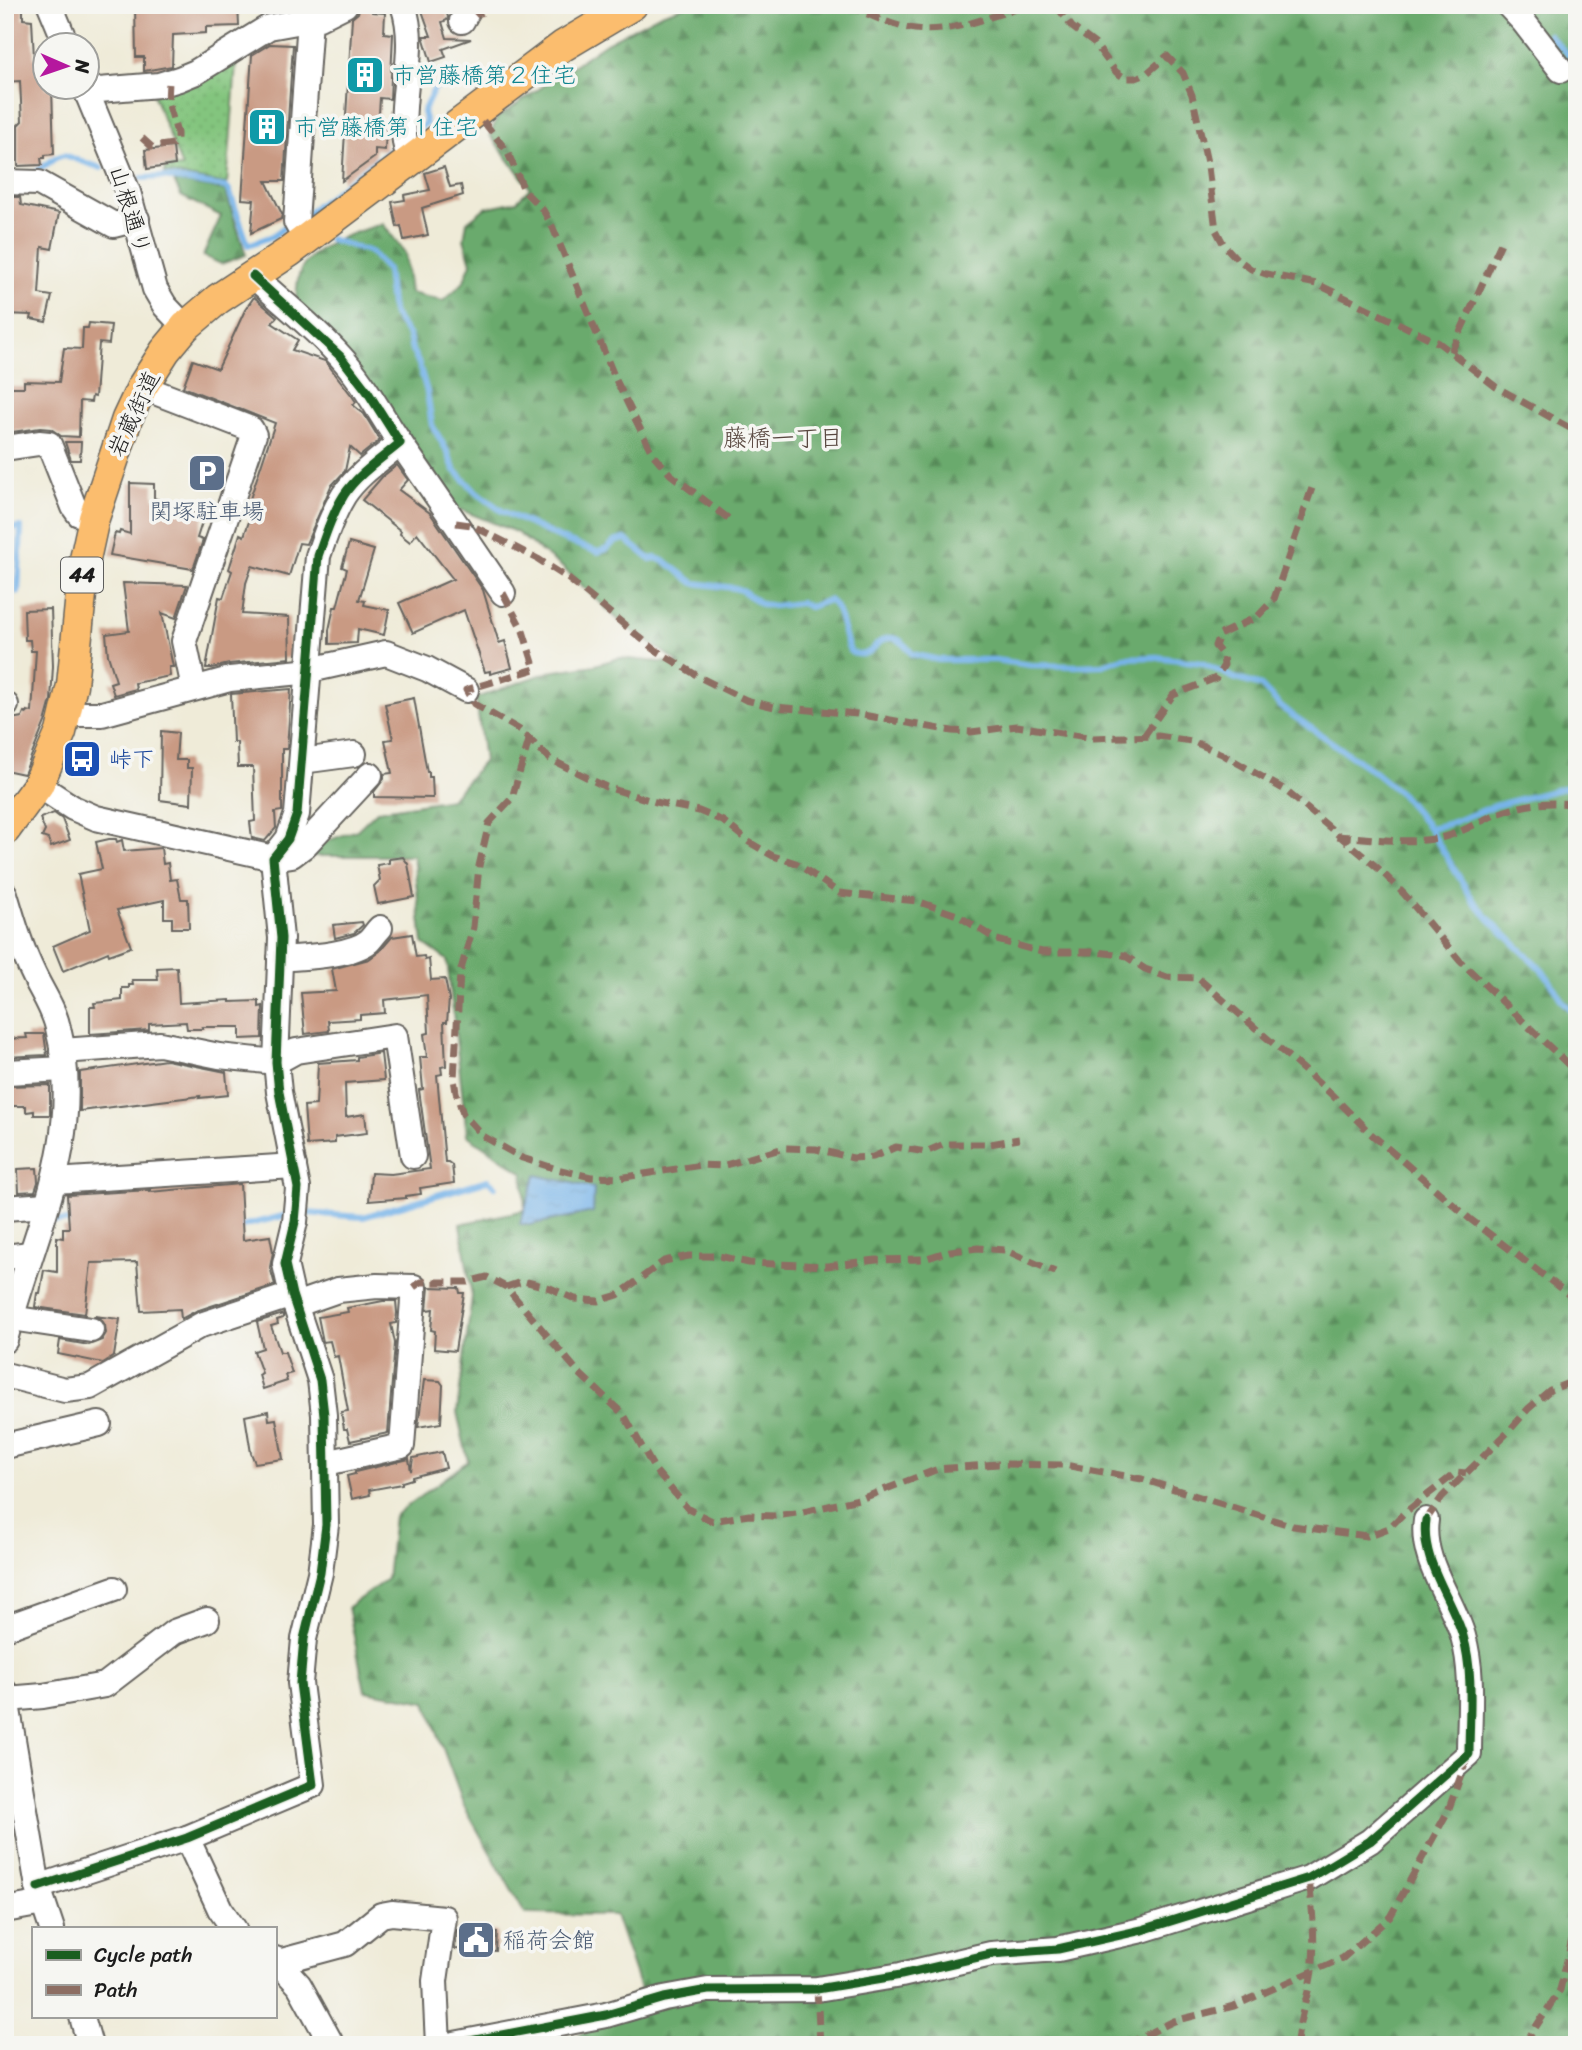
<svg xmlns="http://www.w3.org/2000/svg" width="1582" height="2050" font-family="Sriracha,'Klee One',sans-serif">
<defs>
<pattern id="forest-firs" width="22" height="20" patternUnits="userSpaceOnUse" patternTransform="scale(1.75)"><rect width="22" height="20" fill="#6aaa6d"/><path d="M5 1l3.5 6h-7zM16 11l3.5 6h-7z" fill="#568a59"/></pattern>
<pattern id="park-dots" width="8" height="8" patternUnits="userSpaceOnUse" patternTransform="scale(1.75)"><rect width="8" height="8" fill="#83c57e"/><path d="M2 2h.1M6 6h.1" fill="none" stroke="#71a96c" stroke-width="1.8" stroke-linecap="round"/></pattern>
<pattern id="water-ripples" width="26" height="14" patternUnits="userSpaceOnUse" patternTransform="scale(1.75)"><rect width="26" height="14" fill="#77b4e9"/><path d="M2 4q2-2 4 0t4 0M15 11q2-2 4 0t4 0" fill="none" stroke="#669ac7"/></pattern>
</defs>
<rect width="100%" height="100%" fill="#f6f6f2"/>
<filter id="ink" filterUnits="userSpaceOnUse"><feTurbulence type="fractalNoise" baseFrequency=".0143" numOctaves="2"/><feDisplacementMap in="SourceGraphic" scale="14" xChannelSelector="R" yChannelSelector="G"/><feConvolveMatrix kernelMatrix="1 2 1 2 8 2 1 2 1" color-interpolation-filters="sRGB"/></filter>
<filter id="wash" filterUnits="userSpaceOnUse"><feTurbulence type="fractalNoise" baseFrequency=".00686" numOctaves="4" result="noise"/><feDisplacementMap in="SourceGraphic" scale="28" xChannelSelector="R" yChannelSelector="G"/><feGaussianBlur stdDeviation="1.57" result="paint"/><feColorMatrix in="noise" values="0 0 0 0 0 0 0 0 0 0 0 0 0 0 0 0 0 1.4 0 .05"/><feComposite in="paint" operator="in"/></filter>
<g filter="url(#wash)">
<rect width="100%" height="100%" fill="#efebd8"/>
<g fill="url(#forest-firs)" stroke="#436344" stroke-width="2">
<path d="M688,5H1577V2045H566L640,1989L615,1915L525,1914L464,1806L426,1702L365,1691L348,1607L387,1579L394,1516L468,1461L457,1412L472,1297L460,1224L525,1210L523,1173L467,1135L447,960L423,943L413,856H302L308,848L357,830L377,811L451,799L484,761L476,698L549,672L595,665L619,658L681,664L625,626L562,567L516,532L456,508L296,298C297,291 297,282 299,275C307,246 357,231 383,224L405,253L410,293L443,301L463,283L471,263L464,239L467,222L485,208L517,201L530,188L490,135L497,118L606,43L661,14Z"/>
<polygon points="174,181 225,190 246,255 221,264 203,256 221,216 181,196"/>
</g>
<polygon fill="url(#park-dots)" stroke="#50704d" stroke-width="2" points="237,51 227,184 165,173 165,168 182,167 152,91"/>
<polygon fill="url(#water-ripples)" stroke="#4a6882" stroke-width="2" points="536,1175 594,1188 593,1212 529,1225 520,1224"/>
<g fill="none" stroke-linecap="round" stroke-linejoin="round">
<g stroke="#77b4e9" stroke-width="6">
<polyline points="1549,35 1574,61"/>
<polyline points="416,131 426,123 423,112 435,87 439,87"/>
<polyline points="34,174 55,158 64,155 101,168"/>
<polyline points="142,178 164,177 225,187 229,190 248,245 273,236 286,226"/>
<polyline points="304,216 393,148"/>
<path d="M330,239L371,252L387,270L391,304L394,315L409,336L412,350L419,364L427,392L432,425L448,453L454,469L476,492L502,511L564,540L598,552L607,549L614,542L625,539L650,559L656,558L666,562L694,583L734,588L743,591L761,604L774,606L801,603L810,607L829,600C842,607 842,638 851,652C856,654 862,656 867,653C872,651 876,645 880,642C894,632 904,642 912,654L939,660H995L1030,665L1075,666L1103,665L1123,658L1157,657L1202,663L1234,678L1261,686L1282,708L1373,771L1401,794L1429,828L1473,900L1489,919L1540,968L1549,979L1562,1001L1577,1016"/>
<polyline points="5,529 21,527 18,592"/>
<polyline points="1429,828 1448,824 1497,805 1564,788 1577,788"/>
<polyline points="306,1213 363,1217 488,1180 495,1186"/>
<polyline points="54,1221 77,1221"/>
<polyline points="234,1228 287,1215"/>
</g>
</g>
<g id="blocks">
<g fill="#c99a83">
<polygon points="5,5 23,5 23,19 32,20 34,58 42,58 43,68 46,68 46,88 52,88 54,154 45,155 45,158 41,158 42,165 18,166 18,125 22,121 20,81 5,82"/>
<polygon points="135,5 238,5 239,26 206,27 206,33 173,35 172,66 144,71 144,57 136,57"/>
<polygon points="360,5 371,5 372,12 385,13 384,33 393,34 390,99 380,98 378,129 386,129 385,150 375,149 375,157 342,181 352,18 358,13"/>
<polygon points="420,5 444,5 448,17 447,20 442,22 447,38 471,39 443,49 446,57 431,62 423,36 431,36"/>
<polygon points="270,44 293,45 284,181 266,181 282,214 281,219 251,233 254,200 242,199 252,55"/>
<polygon points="173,147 175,165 147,169 145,150"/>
<polygon points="444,167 450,187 461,185 463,195 422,208 428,235 404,240 401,226 397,227 392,202 405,200 404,195 430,190 425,173"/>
<polygon points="5,197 20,197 21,205 59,213 52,249 42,247 39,294 52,296 46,322 31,319 32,315 5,314"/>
<polygon points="254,297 277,317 272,323 298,340 292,350 325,361 329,366 352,396 356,402 353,405 364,414 380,440 360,456 350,447 345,471 331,486 306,544 299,543 289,576 252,566 246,583 242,614 289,617 290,658 229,664 212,668 206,668 219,597 223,598 232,571 229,569 237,544 240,534 244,536 254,507 248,505 275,423 183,387 193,360 218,369 245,310"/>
<polygon points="89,323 111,325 109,344 99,343 95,397 92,396 91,402 80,401 79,437 61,436 51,429 40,428 5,433 5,387 24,387 24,381 59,382 64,348 82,349 83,328 88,328"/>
<polygon points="65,442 81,442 80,460 71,460"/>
<polygon points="397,465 408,480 399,490 430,513 483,590 499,643 505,641 512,668 490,674 490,671 485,672 464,610 413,633 399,603 453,579 417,533 410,542 400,534 401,531 362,500 382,477"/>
<polygon points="130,483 154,484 154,498 204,516 197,538 203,540 193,569 110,555 115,533 119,534 120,531 130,534"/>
<polygon points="349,543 374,550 359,600 365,601 364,605 389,610 384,635 358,629 357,643 329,644 329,630 334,607 337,607 347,569 342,567"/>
<polygon points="123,583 187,585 176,618 162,613 173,667 169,667 170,676 135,683 136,689 114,695 110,683 116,681 108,655 106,634 129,631"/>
<polygon points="51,609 53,666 51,700 45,722 24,774 5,770 5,720 22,717 24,712 27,713 27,711 32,712 36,651 31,651 30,640 25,640 24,610"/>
<polygon points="291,689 287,749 282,749 282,811 275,812 276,828 265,841 252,838 250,822 255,821 253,767 238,767 237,742 233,742 231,694"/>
<polygon points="414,698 427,772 429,772 429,777 432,777 433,798 374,797 374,792 384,779 384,774 392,773 385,740 393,739 385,704"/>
<polygon points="161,731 178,733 176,760 187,760 187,768 192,768 191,804 160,800"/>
<polygon points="54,813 62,819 70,840 51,847 48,839 42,837 45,831 40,818"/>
<polygon points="109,839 116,839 117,842 122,840 124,851 161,848 163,864 168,863 170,880 177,879 181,899 188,899 189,928 172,928 172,918 164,918 164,900 117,910 131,947 109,955 108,952 63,971 53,946 90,930 78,874 102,869 96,842"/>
<polygon points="403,857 408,864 414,897 378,904 374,886 380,880 377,865 389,863 389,859"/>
<polygon points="362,922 363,925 354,933 335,938 333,925"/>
<polygon points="412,934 416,957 424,956 425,960 429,959 431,980 445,979 449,999 447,1022 444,1022 446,1066 441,1067 442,1074 437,1075 445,1162 448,1162 452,1165 454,1183 420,1188 421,1194 406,1196 406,1198 369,1201 371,1173 391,1174 430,1169 419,1090 423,1089 420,1057 427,1057 424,1034 429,1033 427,995 384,1000 385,1013 360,1015 360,1019 328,1021 329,1031 305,1034 301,993 336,991 332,969 369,959 380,951 392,937"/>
<polygon points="177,967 179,1003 230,1000 230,1002 259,1001 259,1007 263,1006 262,1038 240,1039 240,1027 202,1027 203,1029 187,1029 186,1022 149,1024 149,1030 90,1034 90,1007 95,1007 94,1003 122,1000 122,988 129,988 129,985 133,985 132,980 158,980 157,968"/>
<polygon points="26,1034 44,1034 47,1055 5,1057 5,1039 27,1038"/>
<polygon points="381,1053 384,1080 345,1083 346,1117 365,1114 367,1133 335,1137 335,1143 307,1145 304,1106 316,1105 318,1063 357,1060 357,1057"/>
<polygon points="166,1060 226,1072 228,1095 199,1098 200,1096 80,1111 80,1072"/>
<polygon points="50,1085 50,1115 34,1115 34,1111 26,1112 26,1106 5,1106 5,1086"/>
<polygon points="37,1168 38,1182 35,1191 19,1192 18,1169"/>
<polygon points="240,1184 243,1240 270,1236 273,1252 270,1267 275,1285 196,1311 181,1319 180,1309 141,1311 137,1262 91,1263 85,1314 35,1307 37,1293 40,1293 44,1270 57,1272 57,1237 63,1238 63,1228 69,1228 67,1195 150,1190 150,1192"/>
<polygon points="429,1287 459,1288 460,1293 464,1293 455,1351 434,1349 435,1331 431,1330 433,1309 427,1310"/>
<polygon points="383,1301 396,1301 397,1313 396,1323 391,1324 395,1343 388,1433 350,1441 347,1429 344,1429 341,1412 348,1411 338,1356 334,1357 330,1341 323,1342 318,1317 348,1312 347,1308"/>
<polygon points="283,1314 283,1318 277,1320 278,1324 271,1326 280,1352 285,1352 292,1373 285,1375 287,1381 263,1389 259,1375 262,1373 254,1351 263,1348 257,1322"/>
<polygon points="94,1316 120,1319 114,1356 103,1363 58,1354 60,1340 89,1345 102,1340 106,1333 105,1325 101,1319"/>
<polygon points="424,1380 440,1381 443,1385 441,1423 418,1427"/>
<polygon points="268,1411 269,1420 276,1419 283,1459 255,1463 251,1453 245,1416"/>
<polygon points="442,1452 446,1468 412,1477 412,1479 402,1482 402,1484 369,1490 370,1495 352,1499 347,1476 355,1474 355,1472 409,1459 411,1471 413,1458"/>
<polygon points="457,1930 497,1932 496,1951 455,1949"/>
</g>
</g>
</g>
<g filter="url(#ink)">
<use href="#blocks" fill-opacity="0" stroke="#66645e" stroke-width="2"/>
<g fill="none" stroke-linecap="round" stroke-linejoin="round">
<defs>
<g id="minor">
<polyline points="50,5 67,46"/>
<path d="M403,5C421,55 391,112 410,161"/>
<polyline points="1508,5 1523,21 1561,70"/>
<polyline points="462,21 471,5"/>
<polyline points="85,88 128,192 155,289 165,306 185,327"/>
<polyline points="88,95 99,90 159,85 179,79 196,72 269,27 319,18 345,5"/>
<polyline points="5,182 39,183 114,225 137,219"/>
<polyline points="306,240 296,222 310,19"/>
<path d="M253,276C282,302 314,327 340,356C364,382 380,414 400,443C435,493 469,543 503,593"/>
<polyline points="142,387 251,429 254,435 184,641 194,688"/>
<polyline points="5,448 39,443 49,444 74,507 79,514 94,518"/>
<polyline points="5,705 6,705"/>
<polyline points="67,714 102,714 230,679 301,672 386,653 427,669 466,690"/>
<polyline points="302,761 354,754"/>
<polyline points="38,785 73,808 96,818 273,858 292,855 304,846 370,775"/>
<path d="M5,894C13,921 21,949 34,975C42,992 54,1009 58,1028C86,1139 32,1235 5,1340"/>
<path d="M280,959C303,957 351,956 369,941C373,937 376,932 380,928"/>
<polyline points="62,1051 160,1044 219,1056 276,1062 296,1051 395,1036 413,1156"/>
<polyline points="7,1072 64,1069"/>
<polyline points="54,1181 294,1166"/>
<polyline points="5,1208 46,1205"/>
<polyline points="5,1257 30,1254"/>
<polyline points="295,1305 338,1290 377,1286 414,1287 402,1446 326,1463"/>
<polyline points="11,1318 91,1330"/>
<polyline points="5,1375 65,1390 90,1387 201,1325 292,1295"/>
<polyline points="5,1446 99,1424"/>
<polyline points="5,1628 114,1589"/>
<polyline points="5,1692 38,1887 52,1929"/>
<polyline points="7,1699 43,1696 105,1685 174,1632 207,1620"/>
<polyline points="187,1838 220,1909 234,1929"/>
<path d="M38,1887L187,1838L313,1785L300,1683L304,1639L320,1573L326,1525L324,1415L320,1380L292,1295L285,1264L295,1222L298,1188L279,1092L276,1062L281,938L273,858L288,839L297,814L318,556C325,536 332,514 344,495C358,474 381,459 400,443"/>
<polyline points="5,1910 43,1903"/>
<polyline points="275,1959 299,1985 332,2045"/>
<polyline points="278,1962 345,1944 381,1915 392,1913 444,1918 435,1981 438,2045"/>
<polyline points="82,2017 90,2045"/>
<path d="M449,2045L606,2015L664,1998L708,1990L817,1989L901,1975L991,1954L1058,1949L1142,1930L1309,1878L1370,1841L1469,1754C1469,1716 1474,1673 1463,1636C1452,1598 1420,1561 1426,1520"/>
</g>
<polyline id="major" points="5,830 38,785 61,732 72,685 84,564 94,518 127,419 142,387 165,351 185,327 218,299 289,252 563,46 632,5"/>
</defs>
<use href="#minor" stroke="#66645e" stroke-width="28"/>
<use href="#major" stroke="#66645e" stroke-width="33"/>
<use href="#minor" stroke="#fff" stroke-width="24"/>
<use href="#major" stroke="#fbbd6e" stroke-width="30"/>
<g stroke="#8d6e63" stroke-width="7" stroke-dasharray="14 7" stroke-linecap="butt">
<path d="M848,5C870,15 891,26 915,29C954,34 992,15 1028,5"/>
<polyline points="1056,5 1072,27 1095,44 1116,72 1125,78 1136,78 1146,74 1167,56 1183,73 1192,95 1208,167 1216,230 1224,245 1236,258 1251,269 1266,274 1317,284 1439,343 1496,387 1577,432"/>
<polyline points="471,6 480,16 481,23"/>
<polyline points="483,121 507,151 525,192 543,210 553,228 615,378 652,453 670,474 729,519"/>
<polyline points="142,138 152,147 173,144 177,141 177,133 168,102 169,82"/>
<polyline points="1451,352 1501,243"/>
<polyline points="456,523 471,525 538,559 566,577 654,649 701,678 746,700 774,707 857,714 952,731 971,732 1017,726 1093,738 1158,736 1192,741 1222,754 1285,790 1379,869 1404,894 1460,961 1577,1073"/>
<polyline points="503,593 523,631 535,669 466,690 474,704 520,730 550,759 606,787 656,802 699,811 723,821 749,842 773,856 796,863 839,893 917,901 957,915 997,940 1042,952 1096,952 1124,955 1145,969 1167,977 1198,978 1330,1093 1370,1133 1470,1219 1577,1301"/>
<polyline points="1144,736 1173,695 1216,678 1224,665 1223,656 1215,646 1219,635 1257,617 1274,599 1312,488"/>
<polyline points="529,740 512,798 489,823 479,866 473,927 460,973 454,1079 456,1092 463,1114 483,1136 522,1158 557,1169 591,1177 619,1178 702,1165 722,1166 784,1148 816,1149 853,1158 873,1157 896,1147 926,1152 944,1144 990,1144 1019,1139"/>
<path d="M1337,836C1372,838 1409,845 1444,837C1460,833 1473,825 1488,818C1517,805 1546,800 1577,805"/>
<polyline points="414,1287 421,1282 467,1282 487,1277 506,1287 579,1373 624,1415 655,1470 688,1509 712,1521 749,1515 775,1516 803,1512 863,1498 938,1469 998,1464 1065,1465 1142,1479 1293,1526 1367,1536 1389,1528 1403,1514 1457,1472 1466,1473"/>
<polyline points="506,1287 524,1281 550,1288 575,1299 599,1301 618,1295 664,1261 689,1256 719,1256 749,1263 827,1266 876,1260 924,1259 950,1251 978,1248 1005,1250 1055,1272"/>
<polyline points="1426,1520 1442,1497 1509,1431 1528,1409 1550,1390 1577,1380"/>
<polyline points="817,1989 820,2045"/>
<polyline points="1126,2045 1174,2021 1234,2006 1343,1958 1390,1917 1448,1811 1467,1759"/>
<path d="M1297,2045C1298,2019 1309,1996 1312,1970C1316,1940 1312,1908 1309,1878"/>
<polyline points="1524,2045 1560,1990 1577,1918"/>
</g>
<defs>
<g id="cycleway">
<path d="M38,1887L187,1838L313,1785L300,1683L304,1639L320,1573L326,1525L324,1415L320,1380L292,1295L285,1264L295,1222L298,1188L279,1092L276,1062L281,938L273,858L288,839L297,814L318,556C325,536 332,514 344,495C358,474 381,459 400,443L367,391L340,356L253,276"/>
<path d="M449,2045L606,2015L664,1998L708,1990L817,1989L901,1975L991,1954L1058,1949L1142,1930L1309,1878L1370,1841L1469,1754C1469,1716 1474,1673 1463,1636C1452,1598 1420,1561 1426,1520"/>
</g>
</defs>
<use href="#cycleway" stroke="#f6f6f2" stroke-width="13"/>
<use href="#cycleway" stroke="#1b5e20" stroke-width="9"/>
</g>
</g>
<defs>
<symbol id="building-square" viewBox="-11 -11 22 22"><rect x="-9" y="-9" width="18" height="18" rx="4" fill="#0f9aa8" stroke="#f6f6f2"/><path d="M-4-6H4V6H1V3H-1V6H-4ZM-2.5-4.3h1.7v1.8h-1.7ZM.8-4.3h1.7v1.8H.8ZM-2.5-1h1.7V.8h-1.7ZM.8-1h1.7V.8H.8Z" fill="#fff"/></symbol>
<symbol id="parking-square" viewBox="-11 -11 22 22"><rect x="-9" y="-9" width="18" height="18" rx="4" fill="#5c6f8a" stroke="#f6f6f2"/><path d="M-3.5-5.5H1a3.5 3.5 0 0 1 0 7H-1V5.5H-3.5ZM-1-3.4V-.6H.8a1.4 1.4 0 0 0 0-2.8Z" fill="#fff"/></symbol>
<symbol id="bus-square" viewBox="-11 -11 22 22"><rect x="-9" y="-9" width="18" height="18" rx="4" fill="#1a4fb4" stroke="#f6f6f2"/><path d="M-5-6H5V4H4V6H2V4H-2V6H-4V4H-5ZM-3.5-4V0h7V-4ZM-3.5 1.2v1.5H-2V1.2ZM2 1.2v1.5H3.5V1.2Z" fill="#fff"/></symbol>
<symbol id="civic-square" viewBox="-11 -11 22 22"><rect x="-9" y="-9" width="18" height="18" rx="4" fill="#5c6f8a" stroke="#f6f6f2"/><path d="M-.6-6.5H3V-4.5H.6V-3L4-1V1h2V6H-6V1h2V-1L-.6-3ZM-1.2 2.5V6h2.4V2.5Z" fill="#fff"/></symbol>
</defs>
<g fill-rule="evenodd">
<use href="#building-square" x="343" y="53" width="44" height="44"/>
<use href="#building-square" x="245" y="105" width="44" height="44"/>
<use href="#parking-square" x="185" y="451" width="44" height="44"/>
<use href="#bus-square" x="60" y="737" width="44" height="44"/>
<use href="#civic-square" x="454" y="1918" width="44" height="44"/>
</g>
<g text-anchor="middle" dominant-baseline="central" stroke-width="7" stroke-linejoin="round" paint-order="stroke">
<rect fill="#f6f6f2" stroke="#5d5d5c" stroke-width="2" x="61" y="557.5" width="42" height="35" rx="5"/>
<g font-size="21" font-weight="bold" fill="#1c1c1c">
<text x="82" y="575">44</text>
</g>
<g font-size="23" fill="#0d838f" stroke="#f6f6f2" text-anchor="start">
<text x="392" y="75">市営藤橋第２住宅</text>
<text x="294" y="127">市営藤橋第１住宅</text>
</g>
<g font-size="23" fill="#1c1c1c" stroke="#f6f6f2">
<text transform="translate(130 210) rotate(73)">山根通り</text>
<text transform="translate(134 414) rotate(-65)">岩蔵街道</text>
</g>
<g font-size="23" fill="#4e5e75" stroke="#f6f6f2">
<text x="207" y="511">関塚駐車場</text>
<text x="503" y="1940" text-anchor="start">稲荷会館</text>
</g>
<g font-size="23" fill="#164399" stroke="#f6f6f2" text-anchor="start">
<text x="109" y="759">峠下</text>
</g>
<g font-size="24" fill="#594840" stroke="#f6f6f2">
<text x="783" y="438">藤橋一丁目</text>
</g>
</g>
<rect width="1582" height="2050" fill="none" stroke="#f6f6f2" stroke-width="28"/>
<rect x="32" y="1927" width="245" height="91" fill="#f6f6f2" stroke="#9f9f9c" stroke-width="2"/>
<rect x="46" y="1950" width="35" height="10" fill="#1b5e20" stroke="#9f9f9c" stroke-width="2"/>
<text x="94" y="1962" font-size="21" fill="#1c1c1c">Cycle path</text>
<rect x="46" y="1985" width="35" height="10" fill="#8d6e63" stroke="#9f9f9c" stroke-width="2"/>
<text x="94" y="1997" font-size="21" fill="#1c1c1c">Path</text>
<g transform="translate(66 66) rotate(92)"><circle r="33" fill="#f6f6f2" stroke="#9f9f9c" stroke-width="2"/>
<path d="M0-5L12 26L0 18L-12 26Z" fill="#b5179e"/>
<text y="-10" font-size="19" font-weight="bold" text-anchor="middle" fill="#1c1c1c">N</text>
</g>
</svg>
